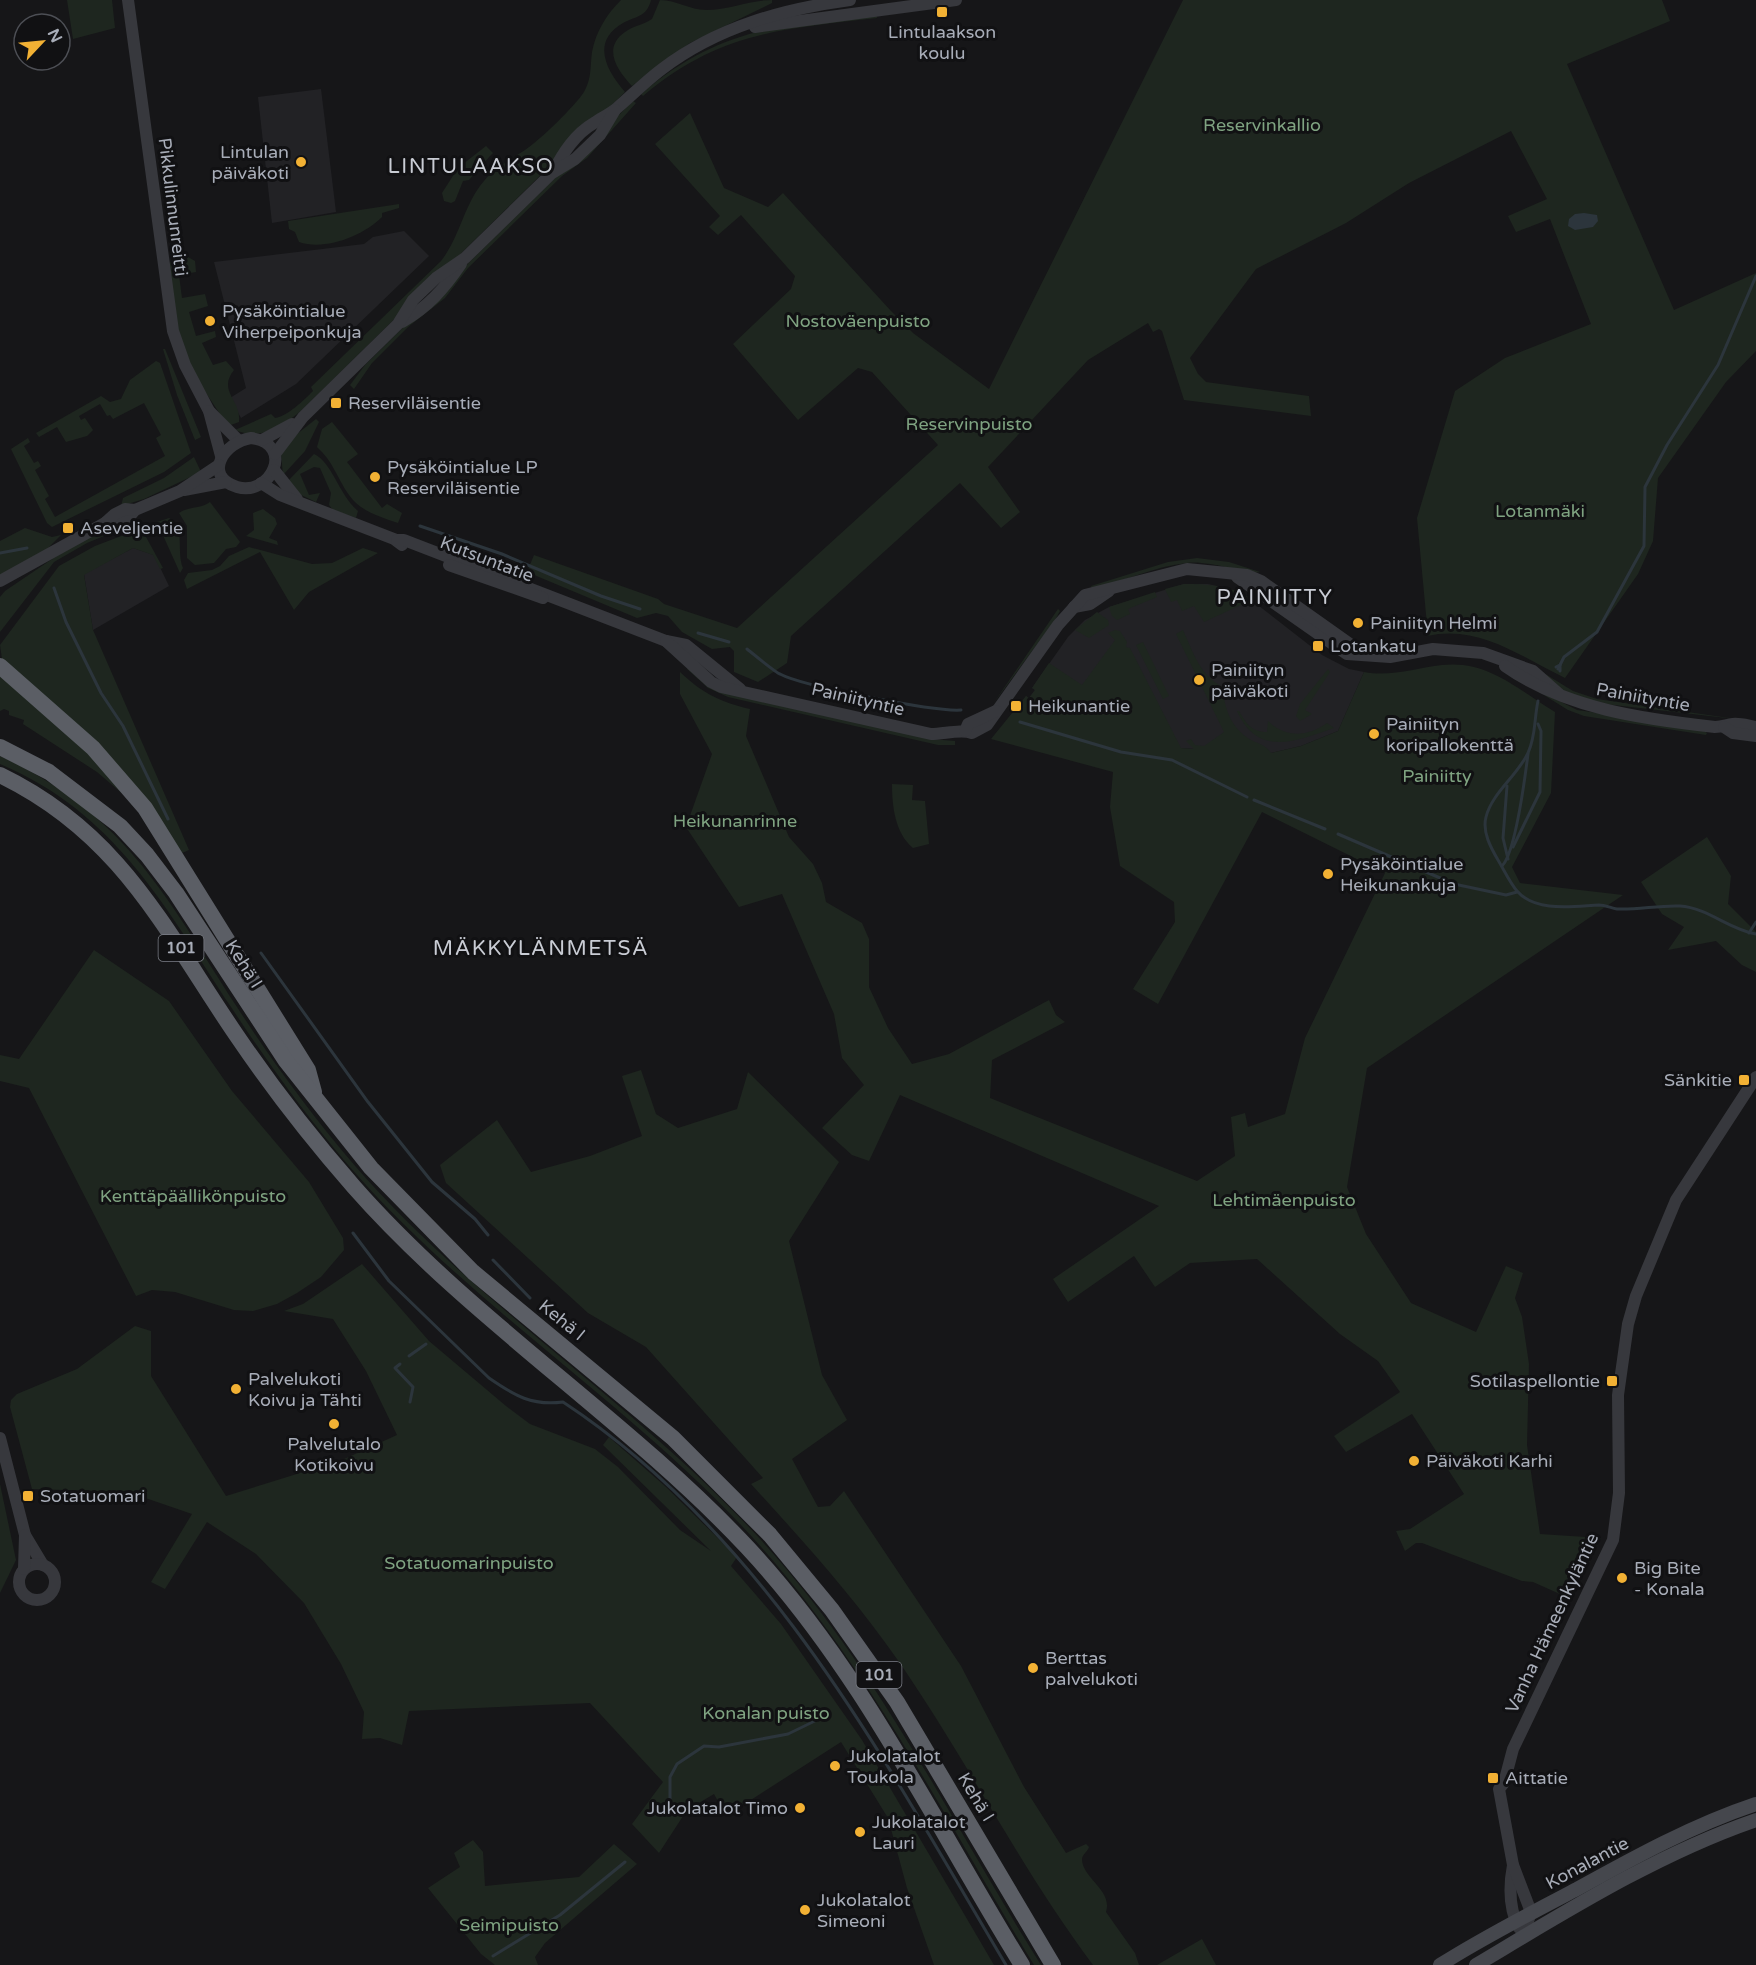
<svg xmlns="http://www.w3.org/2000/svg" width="1756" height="1965" font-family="'Varela Round',sans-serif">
<rect width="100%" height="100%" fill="#161618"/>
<g fill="#222225">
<polygon points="321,89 336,212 272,223 258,97"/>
<polygon points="404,231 429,256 296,384 241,418 230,398 246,388 214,262 364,244 373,237"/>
<polygon points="133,548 154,555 169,586 93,630 84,574"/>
<polygon points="1184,584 1208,584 1241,592 1322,655 1349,669 1364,672 1338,731 1301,746 1271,753 1195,749 1166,747 1017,709 1026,696 1029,698 1035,690 1032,688 1068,637 1085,620 1109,607"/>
</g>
<g fill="#1e261f">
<polygon points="67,0 112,0 115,28 73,39"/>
<path d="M621,0H651C647,17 636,16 623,23C590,42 607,71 625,92L303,409C282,427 262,441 235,430L271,414L275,418C288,416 304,400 313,391L311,387L441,261C460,237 464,204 484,181C496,167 510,160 525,150C539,141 575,106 584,92C592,78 590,66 592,52C596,31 607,14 621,0Z"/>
<path d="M660,0C676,0 690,10 706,10C730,10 749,0 772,0V3L690,43L632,86C617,70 602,48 625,32C633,26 643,25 652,19Z"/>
<path d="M1183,0H1662L1670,21L1567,64L1674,310L1756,273V351L1726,382L1658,478L1653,541L1638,574L1565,678C1521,657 1479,624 1427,636L1425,633L1427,625L1417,518L1455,391L1505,358L1591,324L1550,219L1516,232L1508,216L1547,199L1511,131L1409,183L1346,223L1256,269L1190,358L1198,374L1206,382L1309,396L1311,416L1184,400L1162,331L1159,329L1153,332L1148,323L1088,360L988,467L1020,512L1001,528L960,483L791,636L787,663L758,682L734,672V651L730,647L712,649L682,632L668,616L656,613L637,618L527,572L534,555L658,599L664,604L737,628L938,445L872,372L858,368L798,420L733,344L791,289L795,276L741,215L718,235L709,227L720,216L655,144L690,113L724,188L768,207L783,193L891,311L913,333L989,389Z"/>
<path d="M876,13L877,18C782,29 719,32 643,96L641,94C719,28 779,26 876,13Z"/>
<polygon points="633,101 636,103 587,158 562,176 468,268 445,298 408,327 372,363 354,389 350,385 365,365"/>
<polygon points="486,146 493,153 490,156 469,180 463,181 455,201 451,203 444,201 442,193 458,168"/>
<path d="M399,204V208L382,213V217C363,236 325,251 299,242L295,232L289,229L288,221Z"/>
<path d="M188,257L195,261L196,272L179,275L182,298L205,294L208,306L189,312L196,336L215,331L216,337L202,343L213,365L226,361L234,370C217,391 242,401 239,422L228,426L200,384L179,339L167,265L174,259Z"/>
<polygon points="163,349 165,349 201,437 195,440 177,395"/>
<polygon points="156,361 160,363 191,453 164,472 52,527 47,523 11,449 28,438 30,442 24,446 34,463 38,461 41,466 35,470 49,496 45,499 55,517 165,456 156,438 161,435 144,403 113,419 110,415 107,416 100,404 79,416 81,420 85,418 93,430 87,436 66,442 57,427 39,437 36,433 101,396 110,402 121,399 130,380"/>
<polygon points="316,419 319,422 305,451 283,475 281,454 297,434"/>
<path d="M332,422L358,454L347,462L382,508L387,504L402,513L398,523C380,517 360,511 349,495C337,478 333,461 317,447L322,429Z"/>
<path d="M314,454C332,462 339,495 358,511L356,518L333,510L329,505L331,493L320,468L314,467L300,474L309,495L320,493L316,502L299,494L288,481Z"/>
<polygon points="194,457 201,472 144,499 121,506 123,498 164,478"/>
<path d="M210,502L240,542L236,547L226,549L214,563L195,565L187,558V526L179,513C189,506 201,509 210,502Z"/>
<polygon points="263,509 275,518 277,524 269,538 277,541 278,545 246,536 254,530 253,513"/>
<path d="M169,518C186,526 176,552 183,568L180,573L157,522Z"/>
<polygon points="122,524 121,529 87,543 54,562 0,632 0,597 5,591 64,551 95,534"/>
<polygon points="25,528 52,537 61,535 47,549 0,576 0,541"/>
<polygon points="137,530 146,537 163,568 160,569 153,555 133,548 84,575 93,630 189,850 182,853 2,659 0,645 59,566 95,546"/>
<polygon points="249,547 312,564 332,563 363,548 378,553 309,592 294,610 260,552 187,589 184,580 188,573 212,570 220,566 229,556"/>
<path d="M1197,558L1229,562L1260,572C1249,575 1209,560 1187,563C1155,566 1123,582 1092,589L1091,586L1168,562Z"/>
<path d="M1184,584C1207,584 1228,585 1249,597L1243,604L1204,622L1194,606L1182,611L1177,600L1171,602L1165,589Z"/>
<polygon points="1155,592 1157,597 1128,609 1130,614 1117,620 1112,616 1109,607"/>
<polygon points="1058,609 1060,611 1055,620 993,704"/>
<polygon points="1097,612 1108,620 1109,625 1089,638 1075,630"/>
<path d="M1115,630L1120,631L1127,642L1126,647L1130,648L1181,748L1194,749L1186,741L1191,739L1195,745L1204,746L1224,732L1176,634L1183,630C1193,652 1200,676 1223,687C1224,709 1231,728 1251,740C1259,744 1266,745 1271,753L1301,746L1338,731L1364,672C1391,677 1416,668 1442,665C1489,660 1518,690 1555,712L1551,793L1512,867L1520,883L1623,895L1367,1068L1347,1187L1366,1234L1411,1303L1476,1332L1506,1266L1523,1273L1515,1298L1522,1317L1529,1364L1527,1445L1540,1534L1601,1538L1571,1599L1533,1582L1522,1581L1422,1543H1416L1405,1551L1396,1531L1410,1529L1464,1494L1412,1414L1346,1452L1334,1436L1400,1392L1378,1361L1340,1334L1257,1259L1190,1263L1155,1287L1134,1256L1068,1302L1053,1279L1159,1206L900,1095L869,1161L852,1155L822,1128L864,1085L842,1058L834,1014L782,894L739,907L686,827L712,754L680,694V672C702,693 720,702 750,709L746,736L789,837L813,864L822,883L826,902L862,923L869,939V987L888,1028L912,1064L949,1054L1049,1000L1056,1015L1065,1022L992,1060L990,1098L1197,1181L1235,1156L1231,1117L1245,1113L1248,1127L1285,1114L1305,1038L1385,873L1262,812L1158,1004L1133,989L1175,922L1174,902L1120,866L1110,807L1113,772L991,739L1026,696L1029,698L1035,690L1032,688L1049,663L1082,685L1115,640L1108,633Z"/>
<polygon points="1143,642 1169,696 1163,699 1136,645"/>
<polygon points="690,666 702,678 932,739 955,741 955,745 938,745 728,697 708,688 687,669"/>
<polygon points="1328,669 1330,672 1305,710 1312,714 1300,721 1296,716 1300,704"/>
<polygon points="1542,672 1573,691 1597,699 1736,719 1596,703 1564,691"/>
<polygon points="0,673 79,741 137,806 97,772 23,724 24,720 9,715 9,711 4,709 0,711"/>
<polygon points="1531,687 1577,710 1698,727 1707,733 1706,735 1584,716 1568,710"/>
<path d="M1237,711H1239C1246,723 1251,732 1267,732L1268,721C1285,738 1308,737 1327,723L1334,728C1296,741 1258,758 1237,711Z"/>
<path d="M0,756C125,814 165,895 235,1004C272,1061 312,1116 356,1167C472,1300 623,1395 744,1522C870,1652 946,1814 1041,1965H1034L1023,1947C936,1802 859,1650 741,1525C619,1396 466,1301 349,1166C306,1116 267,1062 231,1007C165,907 116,813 0,764Z"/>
<path d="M892,784L913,785L912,800L925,801L929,844L913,848C895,833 892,806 892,784Z"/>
<polygon points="1707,837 1731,876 1728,904 1756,932 1756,972 1742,965 1716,941 1668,950 1684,927 1662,914 1641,882"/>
<polygon points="94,950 169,1001 232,1091 309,1182 343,1238 344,1250 321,1277 297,1293 277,1304 253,1311 234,1310 175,1292 152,1290 136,1296 29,1088 0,1081 0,1055 19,1059"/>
<path d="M641,1070L656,1114L678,1128L737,1109L748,1072L839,1162L789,1241L822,1375L847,1420L792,1459L818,1507L830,1506L844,1491L961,1666L1024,1787L1066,1853L1086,1844L1089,1847C1087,1853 1083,1853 1082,1859C1082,1878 1113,1890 1106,1912L1135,1953L1139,1965H1093C1020,1868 966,1758 897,1659C853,1596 803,1541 751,1484L763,1478L646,1347L588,1313L446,1183L440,1165L497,1120L531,1172L590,1156L642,1136L622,1076Z"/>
<polygon points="362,1264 429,1341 506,1406 530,1424 595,1449 618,1467 680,1530 711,1551 603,1445 609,1437 666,1487 737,1557 731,1566 781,1624 862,1740 994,1965 934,1965 907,1888 888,1818 841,1742 726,1816 714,1794 687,1810 659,1853 632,1824 663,1782 590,1703 409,1711 402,1745 380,1738 362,1739 364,1712 341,1664 304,1603 256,1554 207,1522 165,1589 151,1582 192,1514 128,1492 32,1489 10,1407 11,1400 17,1394 77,1369 135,1326 151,1331 151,1376 226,1496 342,1460 397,1435 366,1371 333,1319 284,1311 303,1304"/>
<polygon points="0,1484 16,1560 0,1593"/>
<polygon points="473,1840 483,1852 485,1886 579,1877 614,1844 637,1864 545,1943 535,1957 538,1965 495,1965 481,1954 428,1888 460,1867 454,1853"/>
<polygon points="1202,1939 1216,1965 1157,1965"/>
</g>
<polygon fill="#2c353c" points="1584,213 1597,215 1598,221 1593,227 1575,230 1568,226 1569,219 1575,214"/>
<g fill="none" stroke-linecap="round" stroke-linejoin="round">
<g stroke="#2c353c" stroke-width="3">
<polyline points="420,526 502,554 601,596 640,609"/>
<polyline points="0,553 27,548"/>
<polyline points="54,588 66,622 101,693 123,726 168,819"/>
<polyline points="698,633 729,642"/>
<path d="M747,649C752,653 775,672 780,674C802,686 936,712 961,710"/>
<polyline points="1556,667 1560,665 1560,671"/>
<polyline points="1558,669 1564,657 1597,632 1644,546 1645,487 1667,445 1718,365 1756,276"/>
<path d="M1538,701C1534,719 1536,736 1528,753C1517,776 1492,793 1486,817C1482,832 1491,848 1498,860C1504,870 1510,883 1517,891C1536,913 1575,906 1599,905C1605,905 1611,908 1617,909C1638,910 1659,905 1680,906C1708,908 1730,930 1756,934"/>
<polyline points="1020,722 1121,752 1172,760 1247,797"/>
<polyline points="1507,786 1503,838 1508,859"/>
<polyline points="1254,800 1325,829"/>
<polyline points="1338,834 1454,884 1506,895 1517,892"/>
<polyline points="1513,847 1540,792 1541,731 1538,724"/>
<path d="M1502,866C1516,852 1525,777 1528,754"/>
<polyline points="1749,933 1756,922"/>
<polyline points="261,953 368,1102 432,1182 475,1219 488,1235"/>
<path d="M353,1233L389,1281L489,1378C515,1396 532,1406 563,1402C768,1537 884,1760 1006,1965"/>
<polyline points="493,1260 530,1298"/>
<polyline points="409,1356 426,1344"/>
<polyline points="400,1364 395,1368 413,1387 410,1402"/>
<polyline points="663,1812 670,1801 670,1777 677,1764 704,1746 719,1747 788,1734 823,1717"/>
<polyline points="493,1956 560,1915 625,1862"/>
</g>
<g stroke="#37383d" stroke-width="12">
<polyline points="128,0 173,331 185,365 209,411 221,456"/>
<polyline points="755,27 956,0"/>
<path d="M553,172C563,153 575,134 594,123C601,118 610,114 617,108C632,95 646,81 662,69C717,27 783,9 850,0"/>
<path d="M402,322C428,307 444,289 461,264"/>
<polyline points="209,411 239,441"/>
<path d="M251,438C296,444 271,497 237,487C202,476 224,442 251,438Z"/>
<polyline points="262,440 292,424"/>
<polyline points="275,454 303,417 398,324 413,300 436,278 465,258 552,173 575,159 600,135 615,110"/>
<polyline points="274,470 297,499"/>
<polyline points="261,483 280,495 394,539 402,545"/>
<polyline points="184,490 226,482"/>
<path d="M105,523C119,523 127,521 135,510"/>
<polyline points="397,540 404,540 666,641 686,645 740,689"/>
<polyline points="449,565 543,598"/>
<polyline points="1237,577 1347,654 1390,657 1433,649 1483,653 1533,671 1559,694"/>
<polyline points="0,581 105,523 115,514 125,509 135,510 180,491 219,465"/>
<polyline points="1074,607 1090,604 1109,591"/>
<path d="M666,641L711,682L721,687L931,734C944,734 961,729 972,733L987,725L1058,625L1085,595L1187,569L1247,575L1261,581L1354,647L1358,653"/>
<path d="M1505,666C1566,709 1643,719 1715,727C1722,727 1726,725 1733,724C1740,723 1749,726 1756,727"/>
<polyline points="1724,727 1733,733 1756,736"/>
<polyline points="965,731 968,724 996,711"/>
<polyline points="0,1438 25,1535 43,1565"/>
<circle cx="37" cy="1582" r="18"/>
<polyline points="24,1569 25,1535"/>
<path d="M1513,1865C1509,1886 1509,1909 1519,1928"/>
<polyline points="1523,1937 1531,1912 1513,1865 1499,1789 1504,1783 1513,1749 1613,1540 1619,1493 1618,1395 1628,1324 1636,1296 1676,1200 1756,1077"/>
</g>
<g stroke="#45474d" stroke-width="14">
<path d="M1440,1965C1484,1937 1531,1913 1577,1889C1635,1857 1693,1825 1756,1804"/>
<path d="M1476,1965C1565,1912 1657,1854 1756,1820"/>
</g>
<g stroke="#5b5e65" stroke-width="16">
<polyline points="0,666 93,748 145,808 308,1070 314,1092"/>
<polyline points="0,747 49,772 120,826 147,855 176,893 286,1061 371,1168 473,1272 673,1438 770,1535 832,1610 897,1702 1053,1965"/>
<path d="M0,775C122,834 165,931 237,1036C273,1089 312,1139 354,1187C472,1321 625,1417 747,1547C862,1670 934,1823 1022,1965"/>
</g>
</g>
<g fill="#f2b134" stroke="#111113" stroke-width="2">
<rect x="936" y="6" width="12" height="12" rx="3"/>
<circle cx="301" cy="162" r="6"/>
<circle cx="210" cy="321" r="6"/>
<rect x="330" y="397" width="12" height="12" rx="3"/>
<circle cx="375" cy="477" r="6"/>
<rect x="62" y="522" width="12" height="12" rx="3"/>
<circle cx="1358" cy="623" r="6"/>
<rect x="1312" y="640" width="12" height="12" rx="3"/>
<circle cx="1199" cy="680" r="6"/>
<rect x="1010" y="700" width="12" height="12" rx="3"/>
<circle cx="1374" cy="734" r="6"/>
<circle cx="1328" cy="874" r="6"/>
<rect x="1738" y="1074" width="12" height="12" rx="3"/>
<rect x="1606" y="1375" width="12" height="12" rx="3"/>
<circle cx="236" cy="1389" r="6"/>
<circle cx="334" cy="1424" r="6"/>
<circle cx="1414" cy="1461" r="6"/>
<rect x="22" y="1490" width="12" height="12" rx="3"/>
<circle cx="1622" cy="1578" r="6"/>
<circle cx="1033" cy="1668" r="6"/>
<circle cx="835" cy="1766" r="6"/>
<rect x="1487" y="1772" width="12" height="12" rx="3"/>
<circle cx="800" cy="1808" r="6"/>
<circle cx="860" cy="1832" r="6"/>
<circle cx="805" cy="1910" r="6"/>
</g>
<g text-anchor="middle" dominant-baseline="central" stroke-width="6" stroke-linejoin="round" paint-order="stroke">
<g fill="#111113" stroke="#7b7e86" stroke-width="1.5">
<rect x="158.5" y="935" width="45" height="26" rx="4.5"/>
<rect x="856.5" y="1662" width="45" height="26" rx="4.5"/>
</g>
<g font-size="16" font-weight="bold" fill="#a8adb8">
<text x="181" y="948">101</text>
<text x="879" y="1675">101</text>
</g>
<g font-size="18" fill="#a8adb8" stroke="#111113" text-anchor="start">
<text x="942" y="32" text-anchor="middle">Lintulaakson<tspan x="942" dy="21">koulu</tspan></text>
<text x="289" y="152" text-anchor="end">Lintulan<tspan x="289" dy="21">päiväkoti</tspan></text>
<text x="222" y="311">Pysäköintialue<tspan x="222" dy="21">Viherpeiponkuja</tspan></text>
<text x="348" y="403">Reserviläisentie</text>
<text x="387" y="467">Pysäköintialue LP<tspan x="387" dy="21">Reserviläisentie</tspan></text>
<text x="80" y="528">Aseveljentie</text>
<text x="1370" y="623">Painiityn Helmi</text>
<text x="1330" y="646">Lotankatu</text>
<text x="1211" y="670">Painiityn<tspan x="1211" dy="21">päiväkoti</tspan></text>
<text x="1028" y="706">Heikunantie</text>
<text x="1386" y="724">Painiityn<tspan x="1386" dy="21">koripallokenttä</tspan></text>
<text x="1340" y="864">Pysäköintialue<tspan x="1340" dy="21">Heikunankuja</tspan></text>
<text x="1732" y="1080" text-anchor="end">Sänkitie</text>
<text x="248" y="1379">Palvelukoti<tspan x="248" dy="21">Koivu ja Tähti</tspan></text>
<text x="1600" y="1381" text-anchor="end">Sotilaspellontie</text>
<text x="334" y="1444" text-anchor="middle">Palvelutalo<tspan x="334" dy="21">Kotikoivu</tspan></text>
<text x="1426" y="1461">Päiväkoti Karhi</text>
<text x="40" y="1496">Sotatuomari</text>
<text x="1634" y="1568">Big Bite<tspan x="1634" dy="21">- Konala</tspan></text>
<text x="1045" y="1658">Berttas<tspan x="1045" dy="21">palvelukoti</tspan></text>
<text x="847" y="1756">Jukolatalot<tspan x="847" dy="21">Toukola</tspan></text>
<text x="1505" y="1778">Aittatie</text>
<text x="788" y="1808" text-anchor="end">Jukolatalot Timo</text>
<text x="872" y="1822">Jukolatalot<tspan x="872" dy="21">Lauri</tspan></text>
<text x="817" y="1900">Jukolatalot<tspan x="817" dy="21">Simeoni</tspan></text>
</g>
<g font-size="18" fill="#7fa381" stroke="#111113">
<text x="1262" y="125">Reservinkallio</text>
<text x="858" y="321">Nostoväenpuisto</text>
<text x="969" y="424">Reservinpuisto</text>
<text x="1540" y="511">Lotanmäki</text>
<text x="1437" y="776">Painiitty</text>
<text x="735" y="821">Heikunanrinne</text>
<text x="193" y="1196">Kenttäpäällikönpuisto</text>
<text x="1284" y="1200">Lehtimäenpuisto</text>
<text x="469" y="1563">Sotatuomarinpuisto</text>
<text x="766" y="1713">Konalan puisto</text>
<text x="509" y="1925">Seimipuisto</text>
</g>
<g font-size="18" fill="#a8adb8" stroke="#111113">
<text transform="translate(173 207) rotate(83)">Pikkulinnunreitti</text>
<text transform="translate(487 559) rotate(21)">Kutsuntatie</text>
<text transform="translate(1643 697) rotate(10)">Painiityntie</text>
<text transform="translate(858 699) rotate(13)">Painiityntie</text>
<text transform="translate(244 964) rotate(58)">Kehä I</text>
<text transform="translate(562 1320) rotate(39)">Kehä I</text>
<text transform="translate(1552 1623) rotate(-65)">Vanha Hämeenkyläntie</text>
<text transform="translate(976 1797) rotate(59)">Kehä I</text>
<text transform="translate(1587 1863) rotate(-28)">Konalantie</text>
</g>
<g font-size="21" letter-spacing="1.5" fill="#c9ccd4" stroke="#111113">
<text x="471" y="166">LINTULAAKSO</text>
<text x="1275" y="597">PAINIITTY</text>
<text x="541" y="948">MÄKKYLÄNMETSÄ</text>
</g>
</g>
<g transform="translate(42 42) rotate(64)"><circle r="28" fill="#111113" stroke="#4d4f55" stroke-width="1.5"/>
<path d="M0-4.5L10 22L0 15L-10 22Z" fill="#f2b134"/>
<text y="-9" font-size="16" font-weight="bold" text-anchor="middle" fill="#a8adb8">N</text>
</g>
</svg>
